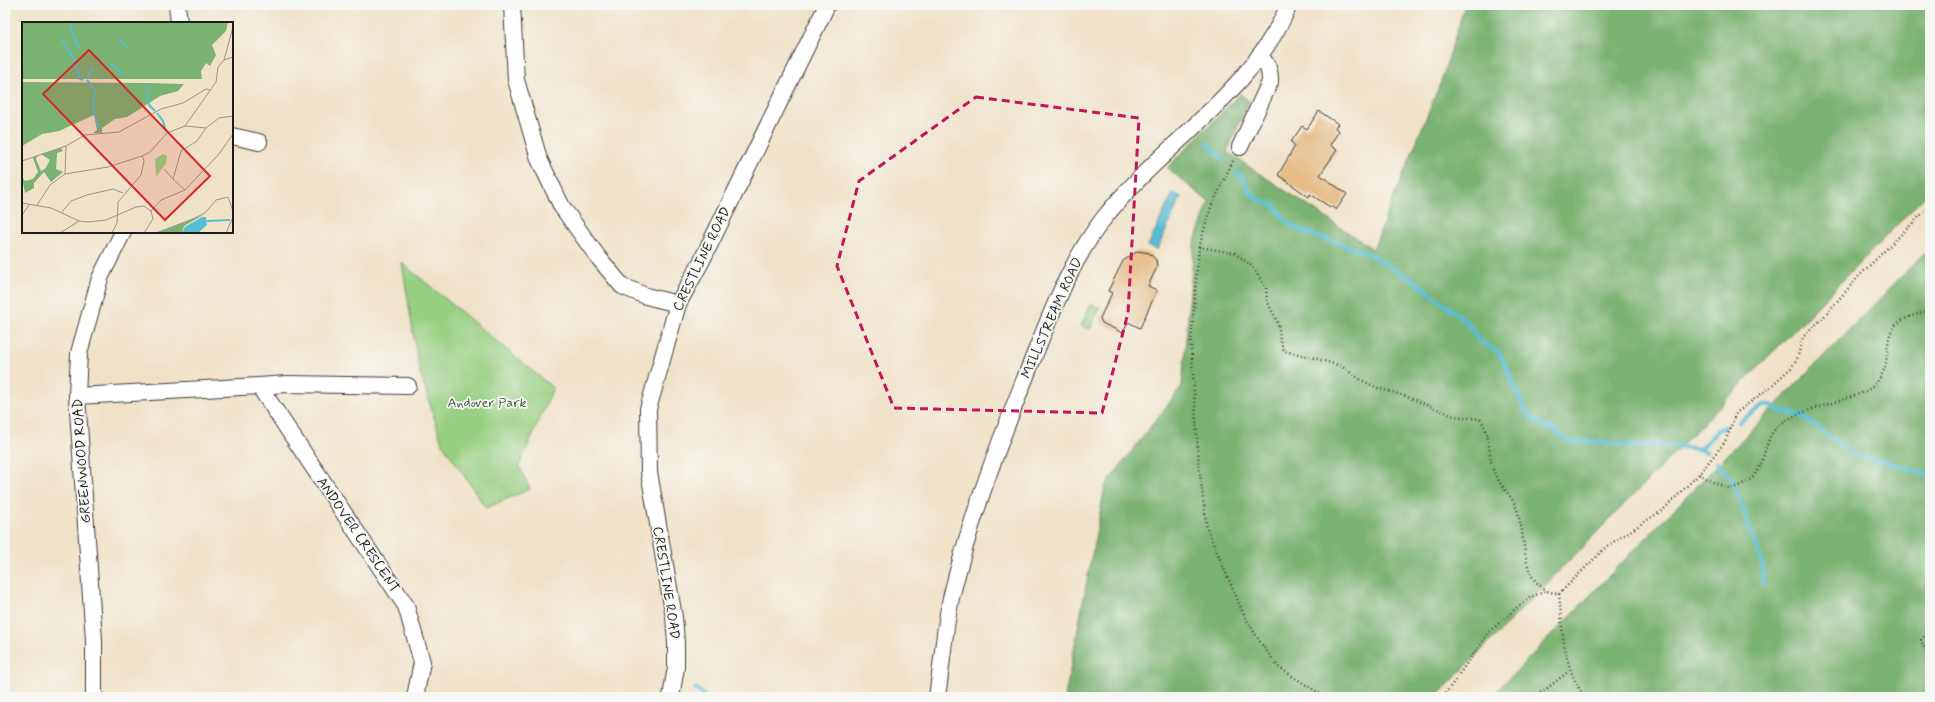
<svg xmlns="http://www.w3.org/2000/svg" width="1935" height="702" font-family="Mynerve,sans-serif">
<rect width="100%" height="100%" fill="#f6f6f2"/>
<filter id="ink" filterUnits="userSpaceOnUse"><feTurbulence type="fractalNoise" baseFrequency=".025" numOctaves="2"/><feDisplacementMap in="SourceGraphic" scale="8" xChannelSelector="R" yChannelSelector="G"/><feConvolveMatrix kernelMatrix="1 2 1 2 8 2 1 2 1" color-interpolation-filters="sRGB"/></filter>
<filter id="wash" filterUnits="userSpaceOnUse"><feTurbulence type="fractalNoise" baseFrequency=".012" numOctaves="4" result="noise"/><feDisplacementMap in="SourceGraphic" scale="16" xChannelSelector="R" yChannelSelector="G"/><feGaussianBlur stdDeviation="0.9" result="paint"/><feColorMatrix in="noise" values="0 0 0 0 0 0 0 0 0 0 0 0 0 0 0 0 0 1.4 0 .05"/><feComposite in="paint" operator="in"/></filter>
<g filter="url(#wash)">
<rect width="100%" height="100%" fill="#f0e2c7"/>
<g fill="#98d083" stroke="#5a7650">
<polygon points="402,263 553,388 519,466 530,489 486,508 442,443 419,369"/>
<polygon points="1091,304 1100,308 1090,329 1081,326"/>
</g>
<g fill="#7ab271" stroke="#4b6746">
<polygon points="1465,5 1930,5 1930,191 1436,697 1065,697 1105,486 1182,386 1194,244 1209,202 1167,168 1240,94 1249,101 1227,152 1373,249 1442,79"/>
<polygon points="1930,247 1930,697 1491,697"/>
</g>
<polygon fill="#56bdd3" stroke="#396c78" points="1173,193 1181,197 1157,250 1148,246"/>
<g fill="none" stroke-linecap="round" stroke-linejoin="round">
<g stroke="#56bdd3" stroke-width="4.5">
<polyline points="1207,143 1224,160"/>
<polyline points="1236,172 1243,178 1251,193 1258,200 1274,205 1285,220 1293,226 1304,232 1367,253 1413,280 1466,321 1479,340 1500,354 1524,408 1533,420 1553,430 1565,439 1573,443 1582,441 1638,446 1659,444 1700,449 1706,452"/>
<polyline points="1739,422 1763,405 1771,405 1777,410 1802,416 1854,455 1887,462 1930,476"/>
<polyline points="1700,449 1718,430 1725,427"/>
<polyline points="1717,463 1733,481 1762,563 1763,584"/>
<polyline points="696,689 706,697"/>
</g>
</g>
<g id="blocks">
<g fill="#e6bc86">
<polygon points="1319,111 1338,124 1335,128 1339,131 1330,145 1337,150 1320,175 1347,194 1336,210 1331,206 1330,207 1310,194 1309,197 1278,175 1295,146 1291,142 1302,126 1307,129"/>
<polygon points="1138,251 1149,253 1156,260 1157,267 1148,286 1157,290 1140,328 1128,322 1123,333 1102,323 1100,318 1112,293 1108,291 1123,261"/>
</g>
</g>
</g>
<g filter="url(#ink)">
<use href="#blocks" fill-opacity="0" stroke="#3c3a36" stroke-width="1"/>
<g fill="none" stroke-linecap="round" stroke-linejoin="round">
<defs>
<g id="minor">
<polyline points="177,5 179,23"/>
<polyline points="512,5 516,80 539,159 562,207 598,257 622,286 646,296 678,304"/>
<polyline points="232,136 259,142"/>
<path d="M1240,147L1270,82C1270,70 1268,64 1259,56"/>
<polyline points="259,386 287,384 408,386"/>
<polyline points="77,396 259,386 406,606 422,662 415,697"/>
<polyline points="94,697 94,640 77,396 79,353 100,278 123,232"/>
<polyline points="671,697 676,667 676,642 674,617 649,472 648,409 678,304 701,262 827,5"/>
<path d="M937,697C942,664 944,631 951,598C971,515 1002,435 1034,356C1053,309 1072,259 1104,218C1162,144 1251,94 1289,5"/>
</g>
</defs>
<use href="#minor" stroke="#3c3a36" stroke-width="18"/>
<g stroke="#3c3a36" stroke-width="2.5" stroke-dasharray="1 3" stroke-linecap="butt">
<polyline points="1233,161 1211,207 1199,247 1191,343 1199,467 1207,529 1244,615 1260,642 1278,667 1325,697"/>
<path d="M1199,247L1235,253L1253,267L1266,288L1267,301L1278,323L1280,340L1284,351L1314,358L1341,366L1361,380L1378,388L1405,396L1454,416L1480,419C1492,434 1487,457 1495,474C1500,485 1510,494 1515,505C1525,527 1521,554 1532,576C1534,581 1542,587 1546,591"/>
<path d="M1699,474L1713,482L1731,489C1741,485 1753,480 1758,470C1767,453 1765,435 1782,423C1804,408 1832,405 1856,395C1862,393 1870,390 1874,385C1904,353 1864,324 1930,311"/>
<polyline points="1559,594 1607,546 1663,510 1699,474 1725,442 1736,413 1769,388 1791,368 1797,359 1803,337 1821,320 1859,276 1930,206"/>
<path d="M1559,594C1563,630 1562,667 1585,697"/>
<polyline points="1930,631 1921,640 1930,664"/>
<polyline points="1443,697 1489,632 1515,609 1529,598 1546,591 1559,594"/>
<polyline points="1529,697 1545,690 1569,671"/>
</g>
<use href="#minor" stroke="#fff" stroke-width="16"/>
</g>
</g>
<path fill="none" stroke="#c2185b" stroke-width="3" stroke-dasharray="8 5" stroke-linejoin="round" d="M976,97L1139,118L1128,313L1102,413L894,408L837,266L859,181Z"/>
<g text-anchor="middle" dominant-baseline="central" stroke-width="3.5" stroke-linejoin="round" paint-order="stroke">
<g font-size="14" fill="#1c1c1c" stroke="#f6f6f2">
<text transform="translate(702 259) rotate(-64)">CRESTLINE ROAD</text>
<text transform="translate(1052 318) rotate(-66)">MILLSTREAM ROAD</text>
<text transform="translate(82 461) rotate(-94)">GREENWOOD ROAD</text>
<text transform="translate(358 535) rotate(56)">ANDOVER CRESCENT</text>
<text transform="translate(666 583) rotate(81)">CRESTLINE ROAD</text>
</g>
<g font-size="14" fill="#475b40" stroke="#f6f6f2">
<text x="487" y="403">Andover Park</text>
</g>
</g>
<g transform="translate(22 22)">
<rect width="211" height="211" fill="#f0e2c7"/>
<path d="M141,132L145,134L144,141L134,155L133,137Z" fill="#98d083"/>
<path d="M0,0H206L204,9L190,23L194,33L188,44L184,41L179,49L180,57H0ZM0,60L123,61L162,62L156,69L138,74L105,95L93,97L80,106V111H71L75,108L72,93L37,109L20,112L0,124ZM39,126L41,129L35,131L34,147L41,150L29,160L22,150L12,161V166L3,171L0,155L3,159L11,157L16,150L11,136L16,133L14,137L19,149L23,147L28,138L19,132ZM181,193L162,204L160,211H135Z" fill="#7ab271"/>
<path d="M180,195H184L185,203L176,211H160L163,205Z" fill="#56bdd3"/>
<path fill="none" stroke="#56bdd3" stroke-width="2" d="M48,0L51,12M51,13L57,26M97,16L105,26M40,18L51,36L58,57L61,58M88,42L102,52M65,57L70,46M65,58L73,68L71,82L76,106M125,63L127,83L133,89M135,91L141,99L144,109M185,199L208,198"/>
<path fill="none" stroke="#9b9383" stroke-width="1" d="M202,38L211,5M163,104L194,60L196,45L202,38L211,35M0,139L44,124L63,113L97,110L139,87L161,81L184,67L188,68M142,147L151,157M43,152L44,124M163,168L151,157L159,129L175,119L184,106L197,96L211,94M206,175L211,189M0,181L29,186L57,199L66,200L84,198L114,185L122,184L129,189L131,197L122,211M15,183L28,163L43,152L86,145L120,134L128,130L145,111L163,104L184,106M129,189L139,178L163,168L197,132L211,112M40,190L49,179L65,173L91,167L101,171M0,193L7,183M38,211L57,199M90,211L95,201L96,180L119,153L122,139L120,134M134,211L173,196L183,191L194,178L206,175M204,211L211,195"/>
<path fill="#d62828" fill-opacity="0.15" stroke="#d62828" stroke-width="2" d="M67,28L188,154L143,198L21,72Z"/>
<rect width="211" height="211" fill="none" stroke="#1c1c1c" stroke-width="2"/>
</g>
<rect width="1935" height="702" fill="none" stroke="#f6f6f2" stroke-width="20"/>
</svg>
